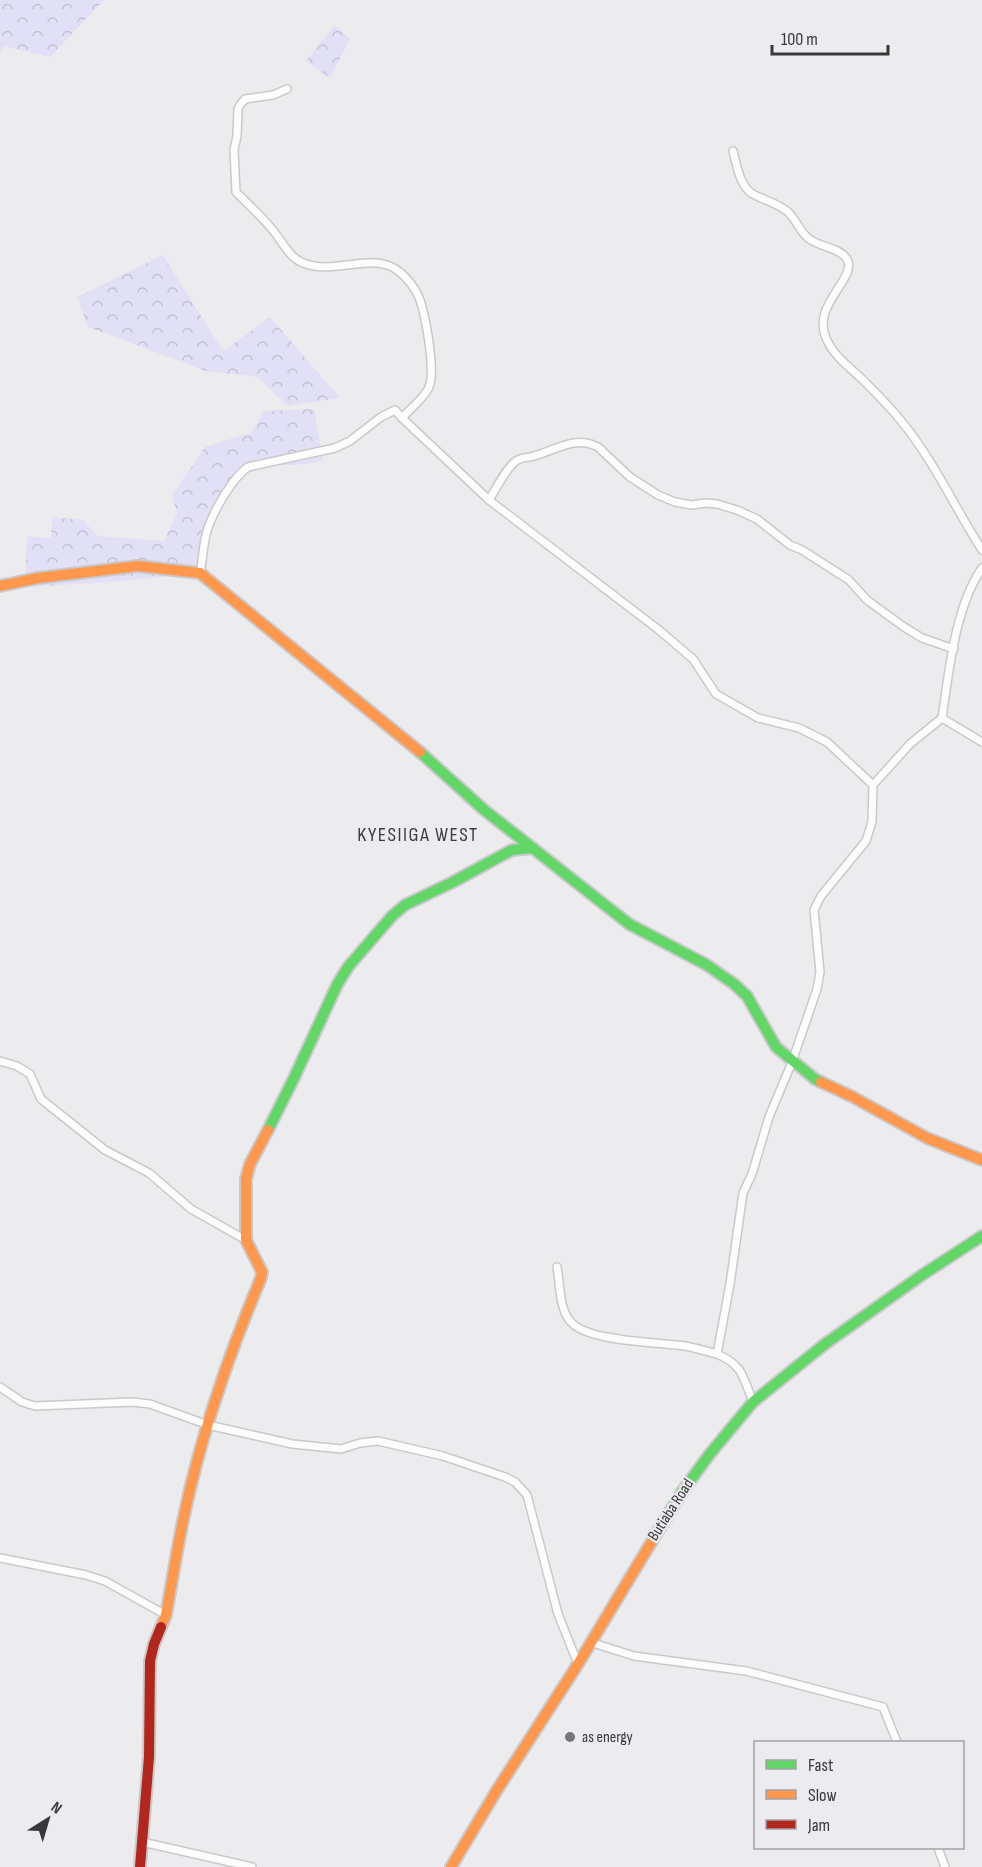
<svg xmlns="http://www.w3.org/2000/svg" width="982" height="1867" font-family="'Sofia Sans Condensed',sans-serif">
<defs>
<pattern id="forest-crowns" width="20" height="18" patternUnits="userSpaceOnUse" patternTransform="scale(1.5)"><rect width="20" height="18" fill="#e1e0f6"/><path d="M2 6a3 3 0 1 1 6 0M12 15a3 3 0 1 1 6 0" fill="none" stroke="#c2c1d4"/></pattern>
</defs>
<rect width="100%" height="100%" fill="#ececef"/>
<g fill="url(#forest-crowns)">
<polygon points="0,0 104,0 50,57 4,46 0,53"/>
<polygon points="335,25 350,39 330,78 306,61"/>
<polygon points="163,255 223,351 270,317 340,398 287,406 258,377 206,371 88,327 77,297"/>
<polygon points="314,409 323,461 296,465 258,465 236,477 211,520 200,573 111,582 25,587 27,536 51,538 52,517 83,520 98,536 164,541 177,514 172,495 205,447 252,432 263,411"/>
</g>
<g fill="none" stroke-linecap="round" stroke-linejoin="round">
<defs>
<g id="street">
<path d="M733,151C737,166 739,183 751,193C763,200 778,203 788,212C797,220 800,234 811,240C821,247 840,248 847,259C858,278 811,305 826,338C834,357 851,368 865,382C878,395 891,408 902,422C934,461 955,508 982,550"/>
<polyline points="402,418 489,500 659,630 693,659 716,694 758,718 799,728 827,742 873,785"/>
<path d="M489,500C496,489 506,468 516,461C521,457 528,458 534,456C556,450 575,435 598,447L630,477L658,495L675,502L691,505L706,503L717,504L737,510L757,519L790,545L802,550L849,580L867,600L904,627L922,638L954,649"/>
<path d="M200,573C203,559 203,544 207,531C213,512 232,478 248,467L335,448L350,441L381,417L395,410L402,418C410,409 426,396 429,387C436,371 425,309 417,293C411,282 400,269 387,265C360,257 328,275 301,262C288,256 281,239 271,228C260,215 248,204 236,192L234,150L237,136L238,109L240,105L245,99L273,95L287,89"/>
<polyline points="942,718 982,742"/>
<polyline points="0,1061 17,1066 30,1074 41,1099 105,1150 149,1173 191,1209 246,1240"/>
<path d="M557,1267C560,1283 559,1308 570,1321C586,1342 659,1342 685,1346C696,1348 706,1351 717,1354"/>
<polyline points="0,1387 22,1402 35,1406 132,1402 150,1404 208,1425 292,1444 341,1449 360,1443 378,1441 443,1456 505,1477 515,1482 527,1495 558,1614 578,1664"/>
<path d="M753,1402C743,1377 743,1365 717,1354L730,1284L743,1193L752,1174L769,1117L792,1062L817,989L820,972L814,910L821,896L866,841L872,822L873,785L910,744L942,718C949,671 955,607 982,568"/>
<polyline points="0,1558 86,1575 105,1581 166,1615"/>
<polyline points="590,1642 634,1656 746,1671 883,1707 897,1742"/>
<polyline points="142,1842 252,1867"/>
<polyline points="938,1848 945,1867"/>
</g>
<g id="fast">
<polyline points="420,752 483,809 629,924 707,965 734,984 747,996 776,1047 815,1079 821,1082"/>
<polyline points="268,1130 294,1078 337,985 348,967 392,916 405,905 453,882 512,850 533,848"/>
<polyline points="663,1523 682,1492 709,1455 753,1402 825,1344 922,1275 982,1236"/>
</g>
<g id="slow">
<polyline points="0,586 38,578 138,566 200,573 420,752"/>
<polyline points="821,1082 853,1097 927,1138 982,1160"/>
<path d="M161,1627L166,1615C172,1582 177,1549 184,1516C201,1435 229,1354 261,1278L262,1272L246,1240V1179L250,1164L268,1130"/>
<polyline points="451,1867 497,1790 578,1664 663,1523"/>
</g>
<polyline id="jam" points="140,1867 149,1757 150,1661 154,1644 161,1627"/>
</defs>
<use href="#street" stroke="#c9c9cb" stroke-width="10"/>
<use href="#fast" stroke="#c9c9cb" stroke-width="14"/>
<use href="#slow" stroke="#c9c9cb" stroke-width="14"/>
<use href="#jam" stroke="#c9c9cb" stroke-width="14"/>
<use href="#street" stroke="#fcfcfd" stroke-width="7"/>
<use href="#fast" stroke="#63d668" stroke-width="10"/>
<use href="#slow" stroke="#ff974d" stroke-width="10"/>
<use href="#jam" stroke="#b3261e" stroke-width="10"/>
</g>
<circle fill="#777779" stroke="#ebebf0" stroke-width="2" cx="570" cy="1737" r="6"/>
<g text-anchor="middle" dominant-baseline="central" stroke-width="4.5" stroke-linejoin="round" paint-order="stroke">
<g font-size="16" fill="#38383a" stroke="#ebebf0">
<text transform="translate(671 1510) rotate(-57)">Butiaba Road</text>
</g>
<g font-size="16" fill="#38383a" stroke="#ebebf0" text-anchor="start">
<text x="582" y="1737">as energy</text>
</g>
<g font-size="20" letter-spacing="1.5" fill="#3b3b3f" stroke="#ebebf0">
<text x="418" y="835">KYESIIGA WEST</text>
</g>
</g>
<rect x="754" y="1741" width="210" height="108" fill="#ebebf0" stroke="#a3a3a7" stroke-width="1.5"/>
<rect x="766" y="1760" width="30" height="9" fill="#63d668" stroke="#a3a3a7" stroke-width="1.5"/>
<text x="808" y="1771" font-size="18" fill="#38383a">Fast</text>
<rect x="766" y="1790" width="30" height="9" fill="#ff974d" stroke="#a3a3a7" stroke-width="1.5"/>
<text x="808" y="1801" font-size="18" fill="#38383a">Slow</text>
<rect x="766" y="1820" width="30" height="9" fill="#b3261e" stroke="#a3a3a7" stroke-width="1.5"/>
<text x="808" y="1831" font-size="18" fill="#38383a">Jam</text>
<g transform="translate(48 1819) rotate(37)" stroke="#ebebf0" stroke-width="4.5" paint-order="stroke">
<path d="M0-4.5L10 22L0 15L-10 22Z" fill="#38383a"/>
<text y="-9" font-size="16" font-weight="bold" text-anchor="middle" fill="#38383a">N</text>
</g>
<path d="M772 45v9h116v-9" fill="none" stroke="#38383a" stroke-width="3"/>
<text x="781" y="45" font-size="18" fill="#38383a" stroke="#ebebf0" stroke-width="4.5" paint-order="stroke">100 m</text>
</svg>
